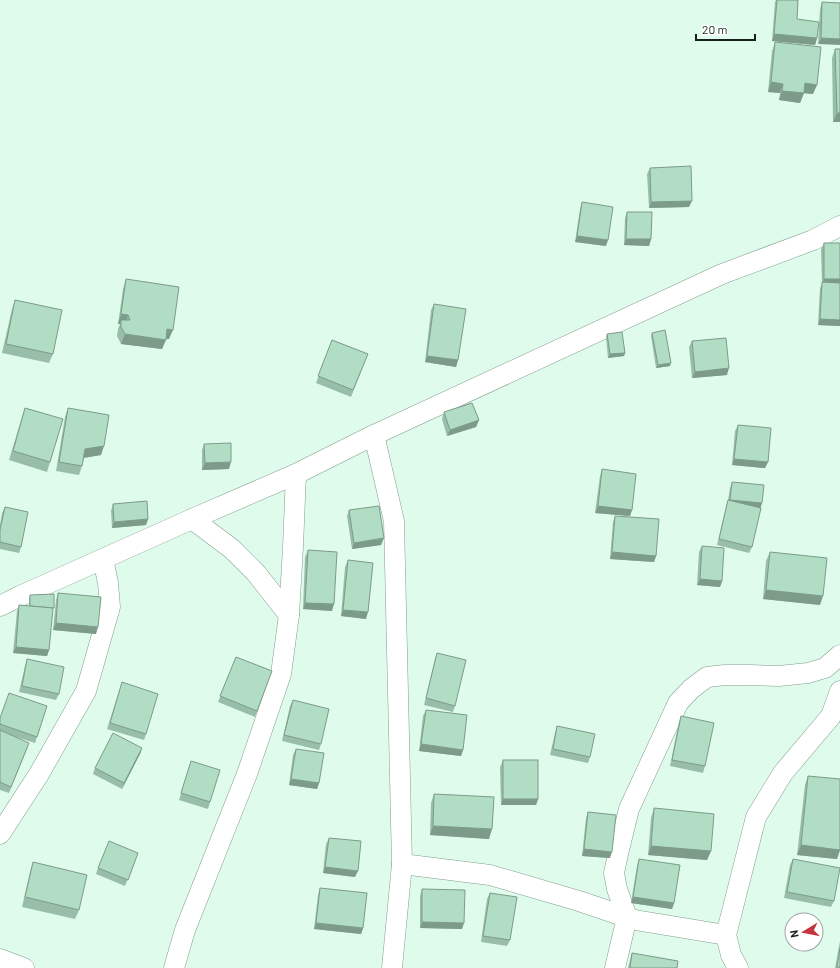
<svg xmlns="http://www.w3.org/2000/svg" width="840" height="968" font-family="Barlow,sans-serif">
<rect width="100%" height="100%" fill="#dffbeb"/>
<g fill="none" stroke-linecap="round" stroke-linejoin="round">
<defs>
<g id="minor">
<polyline points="374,435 394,521 402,864 392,968"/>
<polyline points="192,519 232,549 256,573 289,615"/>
<polyline points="0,606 20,596 192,519 296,474 374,435 722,274 813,240 840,226"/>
<polyline points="0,834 39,774 86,691 110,607 108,583 103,559"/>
<polyline points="402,864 490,875 579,901 635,920 726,935 756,817 783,773 831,716 840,691"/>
<polyline points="726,935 731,955 738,968"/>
<polyline points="0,959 24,968"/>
<polyline points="174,968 185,930 247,774 281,674 289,615 293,547 296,474"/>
<polyline points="615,968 627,917 617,889 614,873 618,854 629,809 678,703 691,689 707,677 725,675 750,675 779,676 808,673 825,668 840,655"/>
</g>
</defs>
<use href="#minor" stroke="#849e8f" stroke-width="21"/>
<use href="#minor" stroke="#fff" stroke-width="20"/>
</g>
<g fill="#98bea9">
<polygon points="776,0 798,0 797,19 817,38 815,45 772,41 775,2"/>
<polygon points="822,2 840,3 818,44 820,9"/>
<polygon points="775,42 813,94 804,93 800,103 779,100 780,93 768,92 772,51"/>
<polygon points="835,49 840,49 840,122 833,122 832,58"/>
<polygon points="650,168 689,207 649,208 647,174"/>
<polygon points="582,202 606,246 575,242 580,209"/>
<polygon points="627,212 651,239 649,246 624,245 625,218"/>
<polygon points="824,243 840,243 840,326 818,325 820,288 822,284 821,249"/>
<polygon points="126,279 169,339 166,339 162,349 121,344 117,336 118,329 120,324 118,324 123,289"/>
<polygon points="15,300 53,354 49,363 2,353 12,309"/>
<polygon points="434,304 458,360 456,367 425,362 431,310"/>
<polygon points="652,333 670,366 656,368 651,336"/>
<polygon points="607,334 625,353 624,356 608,358 606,337"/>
<polygon points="332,340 368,354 351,397 316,383"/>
<polygon points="692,341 727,375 692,378 689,347"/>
<polygon points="25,408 50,462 47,472 9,460 22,417"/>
<polygon points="68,408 101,455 84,458 82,466 79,475 56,471 65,417"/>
<polygon points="444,412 479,420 476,427 447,436 442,419"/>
<polygon points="738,425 768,462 765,468 732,465 735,431"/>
<polygon points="204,444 229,469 202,470 202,450"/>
<polygon points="602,469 632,510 630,516 595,513 600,476"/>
<polygon points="732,482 760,508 752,547 749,553 717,545 726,507 728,500 730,488"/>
<polygon points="113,504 148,519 146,525 112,528 111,511"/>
<polygon points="5,507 21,547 19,553 0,549 0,525 2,513"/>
<polygon points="349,510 381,545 352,549 347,516"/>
<polygon points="615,516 656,556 654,562 610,559 613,522"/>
<polygon points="702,546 722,581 720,587 697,585 699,552"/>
<polygon points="308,550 332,611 303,609 305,557"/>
<polygon points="770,552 820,605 763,599 766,561"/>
<polygon points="348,560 366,619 341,616 345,567"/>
<polygon points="58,593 96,634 53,630 56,600"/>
<polygon points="30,595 53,611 52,611 49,650 47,656 13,653 17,611 19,605 29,606 29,598"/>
<polygon points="437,653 455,706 453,712 424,705 435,659"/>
<polygon points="236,657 272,671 255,717 218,702"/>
<polygon points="27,659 59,694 56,700 19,692 25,666"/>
<polygon points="122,682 146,734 144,740 107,729"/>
<polygon points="293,700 321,744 319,750 282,741 290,706"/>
<polygon points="47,706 35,743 10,735 27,749 9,793 0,790 0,718"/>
<polygon points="426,710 463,750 461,756 419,751 423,716"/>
<polygon points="681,716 705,766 703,773 670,766 679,722"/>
<polygon points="557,726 590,757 588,763 550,755 555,733"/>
<polygon points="142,748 140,754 122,789 93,774 95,768"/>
<polygon points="296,749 319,783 317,789 289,785 293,755"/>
<polygon points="503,760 538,799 536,805 501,805 500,767"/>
<polygon points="191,761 210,802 208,809 179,800"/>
<polygon points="808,776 840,779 840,850 837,859 797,855 805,785"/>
<polygon points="434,794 489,839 430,835 431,803"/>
<polygon points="654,808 711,851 707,860 648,855 651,818"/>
<polygon points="588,812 610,858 582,856 586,818"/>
<polygon points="329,838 355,877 323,873 326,844"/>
<polygon points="138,853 125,886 96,874 98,868"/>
<polygon points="639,859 674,903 672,909 631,903 637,866"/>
<polygon points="793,859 834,901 831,907 784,898 790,865"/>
<polygon points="33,862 79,910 75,919 22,907 30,872"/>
<polygon points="320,888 363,928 361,934 314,929 318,895"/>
<polygon points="422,889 462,929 420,928 420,896"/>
<polygon points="490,893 510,940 507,946 481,942 487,899"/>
<polygon points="840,941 840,968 835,968"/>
<polygon points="632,953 677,968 628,968 630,960"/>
</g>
<g fill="#7c9b89">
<polygon points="774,34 817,38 815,45 772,41"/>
<polygon points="821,38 840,39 840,45 818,44"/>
<polygon points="771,82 783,84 780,93 768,92"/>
<polygon points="805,83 817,85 813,94 801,93"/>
<polygon points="782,91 804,93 800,103 779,100"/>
<polygon points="837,113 840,113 840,122 833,122"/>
<polygon points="692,201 689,207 649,208 651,202"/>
<polygon points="577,236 608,240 606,246 575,242"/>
<polygon points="626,239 651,239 649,246 624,245"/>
<polygon points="824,279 840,279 840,285 822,285"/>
<polygon points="121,314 128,315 125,325 121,320 120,324 118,324"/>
<polygon points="820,319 840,320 840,326 818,325"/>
<polygon points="167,329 173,330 169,339 164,339"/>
<polygon points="125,334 166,340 162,349 121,344"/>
<polygon points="625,353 624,356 608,358 610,354"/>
<polygon points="427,356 458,360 456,367 425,362"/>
<polygon points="671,363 670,366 656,368 658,365"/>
<polygon points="729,368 727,375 692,378 695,372"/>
<polygon points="479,420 476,427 447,436 450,430"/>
<polygon points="104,446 101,455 82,458 85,449"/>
<polygon points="734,459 768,462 765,468 732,465"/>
<polygon points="231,462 229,469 202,470 205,463"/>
<polygon points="730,500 762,503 760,510 728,506"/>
<polygon points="598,506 632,510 630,516 595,513"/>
<polygon points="148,519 146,525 112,528 114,522"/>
<polygon points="384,538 381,545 352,549 354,543"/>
<polygon points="612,552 656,556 654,562 610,559"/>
<polygon points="700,579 722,581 720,587 697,585"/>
<polygon points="766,590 823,596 820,605 763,599"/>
<polygon points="305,603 334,604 332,611 303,609"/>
<polygon points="343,610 368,612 366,619 341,616"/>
<polygon points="56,623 98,627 96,634 53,630"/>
<polygon points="16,647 49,650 47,656 13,653"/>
<polygon points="421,744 463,750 461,756 419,751"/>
<polygon points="142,748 140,754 122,789 124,783"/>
<polygon points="291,779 319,783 317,789 289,785"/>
<polygon points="503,799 538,799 536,805 501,805"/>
<polygon points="433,826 492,829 489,839 430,835"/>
<polygon points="801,845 840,850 837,859 797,855"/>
<polygon points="651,846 711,851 707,860 648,855"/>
<polygon points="584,849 612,852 610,858 582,856"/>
<polygon points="325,867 358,871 355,877 323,873"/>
<polygon points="633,897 674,903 672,909 631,903"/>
<polygon points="422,922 464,923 462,929 420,928"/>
<polygon points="316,923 363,928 361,934 314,929"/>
</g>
<g fill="#b1ddc4" stroke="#7c9b89">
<polygon points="777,0 798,0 797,19 819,22 817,38 774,34"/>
<polygon points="822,2 840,3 840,39 821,38"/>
<polygon points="775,42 821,47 817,85 805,83 804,93 782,91 783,84 771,82"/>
<polygon points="835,49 840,49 840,113 837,113"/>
<polygon points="691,166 692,201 651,202 650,168"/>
<polygon points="582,202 613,207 608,240 577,236"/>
<polygon points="627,212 652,212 651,239 626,239"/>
<rect x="824" y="243" width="16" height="36"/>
<polygon points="126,279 179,287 173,330 167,329 166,340 125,334 121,327 121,320 130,320 128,315 121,314"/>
<polygon points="822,282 840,283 840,320 820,319"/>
<polygon points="15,300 62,310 53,354 6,344"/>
<polygon points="434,304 466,309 458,360 427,356"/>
<polygon points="665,330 671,363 658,365 652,333"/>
<polygon points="622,332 625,353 610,354 607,334"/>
<polygon points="726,338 729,368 695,372 692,341"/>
<polygon points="332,340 368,354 353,390 318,376"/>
<polygon points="472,403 479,420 450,430 444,412"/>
<polygon points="25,408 63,419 50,462 13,451"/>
<polygon points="68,408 109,415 104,446 85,449 82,466 59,462"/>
<polygon points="738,425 771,428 768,462 734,459"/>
<polygon points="231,443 231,462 205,463 204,444"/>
<polygon points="602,469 636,474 632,510 598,506"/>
<polygon points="732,482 764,485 762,503 730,500"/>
<polygon points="728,500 761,508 752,547 719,539"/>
<polygon points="147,501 148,519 114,522 113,504"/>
<polygon points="379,506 384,538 354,543 349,510"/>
<polygon points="5,507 28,512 21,547 0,542 0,530"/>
<polygon points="615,516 659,519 656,556 612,552"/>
<polygon points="702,546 724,548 722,581 700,579"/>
<polygon points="308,550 337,552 334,604 305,603"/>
<polygon points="770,552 827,558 823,596 766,590"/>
<polygon points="348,560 373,563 368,612 343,610"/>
<polygon points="58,593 101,597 98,627 56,623"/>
<polygon points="54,594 54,608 30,606 30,595"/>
<polygon points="19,605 53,608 49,650 16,647"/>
<polygon points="437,653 466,660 455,706 426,698"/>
<polygon points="236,657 272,671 257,711 220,696"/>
<polygon points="27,659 64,667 59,694 22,686"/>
<polygon points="122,682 158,694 146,734 110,723"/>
<polygon points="9,693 47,706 37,737 0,724 0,718"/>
<polygon points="293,700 329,709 321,744 284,735"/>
<polygon points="426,710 467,715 463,750 421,744"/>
<polygon points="681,716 714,723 705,766 672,760"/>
<polygon points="557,726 595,734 590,757 553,749"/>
<polygon points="0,730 29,743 11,787 0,782"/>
<polygon points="113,733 142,748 124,783 95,768"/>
<polygon points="296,749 324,753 319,783 291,779"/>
<rect x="503" y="760" width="35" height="39"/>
<polygon points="191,761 220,770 210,802 181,793"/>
<polygon points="808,776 840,779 840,850 801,845"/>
<polygon points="434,794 494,797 492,829 433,826"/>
<polygon points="654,808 714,814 711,851 651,846"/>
<polygon points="588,812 616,815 612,852 584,849"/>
<polygon points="329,838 361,841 358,871 325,867"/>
<polygon points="109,841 138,853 128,880 98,868"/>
<polygon points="639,859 680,865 674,903 633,897"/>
<polygon points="793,859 840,868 834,901 787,892"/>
<polygon points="33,862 87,875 79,910 25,897"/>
<polygon points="320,888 367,893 363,928 316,923"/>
<polygon points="422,889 465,890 464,923 422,922"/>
<polygon points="490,893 517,897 510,940 483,936"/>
<polygon points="840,948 840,967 837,967"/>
<polygon points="632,953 678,961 677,968 630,968"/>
</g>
<g transform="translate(804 932) rotate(260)"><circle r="19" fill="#ffffff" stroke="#a2a6a4"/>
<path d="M0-3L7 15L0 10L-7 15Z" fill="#c4353f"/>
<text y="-6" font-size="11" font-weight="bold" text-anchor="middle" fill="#17211b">N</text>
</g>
<path d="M696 34v6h59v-6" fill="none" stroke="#17211b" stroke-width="2"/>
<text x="702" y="34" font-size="12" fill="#17211b" stroke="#ffffff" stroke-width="3" paint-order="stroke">20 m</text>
</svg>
